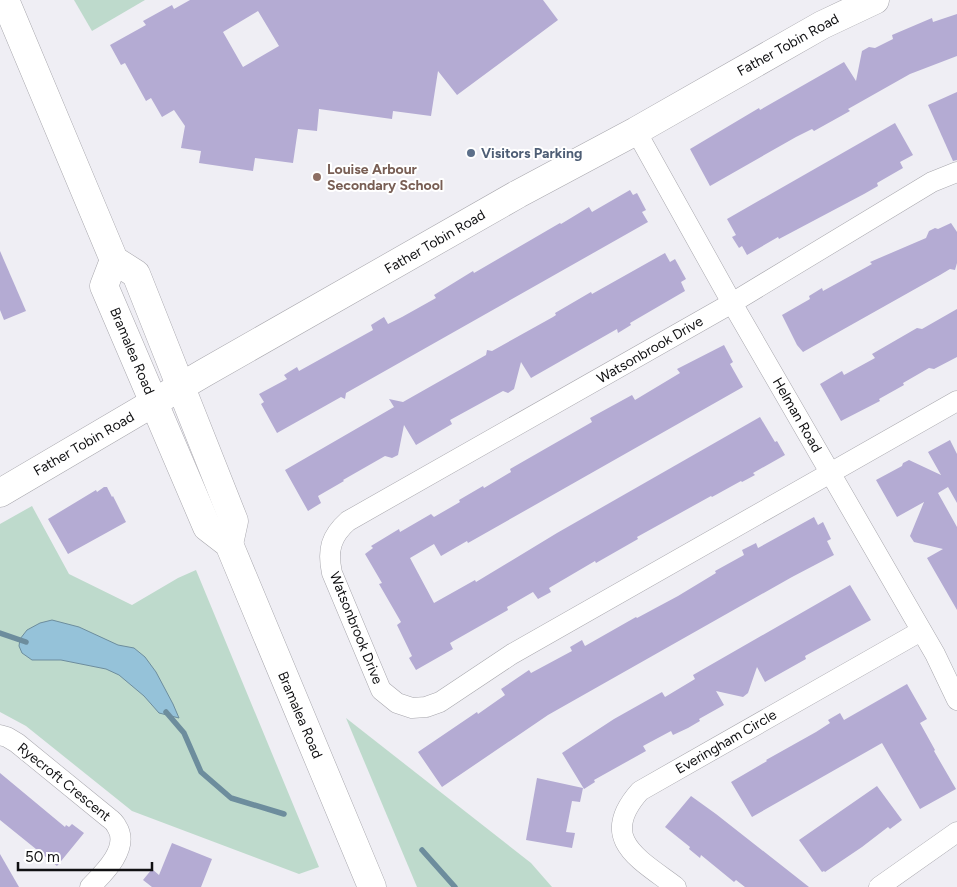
<svg xmlns="http://www.w3.org/2000/svg" width="957" height="887" font-family="Figtree,sans-serif">
<rect width="100%" height="100%" fill="#efeef4"/>
<g fill="#bedacc">
<polygon points="74,0 145,0 92,31"/>
<polygon points="32,506 69,574 132,605 178,578 196,570 319,867 299,874 132,811 26,726 0,712 0,524"/>
<polygon points="346,718 531,863 552,887 417,887"/>
</g>
<polygon fill="#95c2d9" stroke="#6d8d9d" points="52,620 79,627 118,645 134,648 145,657 156,672 173,704 179,718 159,713 144,696 119,675 106,669 61,660 32,660 22,653 19,646 20,639 27,630 40,623"/>
<g fill="none" stroke-linecap="round" stroke-linejoin="round">
<g stroke="#6d8d9d" stroke-width="5.5">
<polyline points="0,633 26,642"/>
<polyline points="166,712 184,733 201,772 231,798 284,814"/>
<polyline points="422,850 455,887"/>
</g>
</g>
<g fill="#b4abd3" fill-rule="evenodd">
<path d="M190,0H543L558,20L457,95L438,71L431,116L393,111L392,119L319,109L317,131L298,129L293,163L255,158L253,171L199,163L201,151L181,148L185,126L174,110L162,117L151,98L146,101L125,63L121,65L110,45L146,25L143,21L172,5L174,9ZM258,11L279,46L243,67L223,32Z"/>
<polygon points="957,14 957,56 910,74 848,109 850,111 814,131 812,129 796,137 710,186 690,149 759,108 760,110 844,62 856,81 862,51 869,47 875,48 893,39 892,35 932,18 933,22"/>
<polygon points="957,92 957,160 953,161 928,105"/>
<polygon points="895,123 913,155 900,162 903,168 877,183 878,186 864,194 779,239 778,237 747,255 742,246 739,248 732,237 736,235 727,219"/>
<polygon points="630,190 633,195 637,193 646,210 642,212 648,222 346,393 345,399 341,397 277,433 261,404 264,402 259,394 287,379 284,375 297,367 299,371 373,330 371,325 384,317 388,324 402,317 436,298 434,295 473,271 474,273 560,223 561,224 589,207 592,212"/>
<polygon points="951,223 957,232 957,263 955,270 950,269 940,275 803,352 797,345 782,315 810,299 809,296 822,288 823,291 872,264 870,262 926,238 929,231 935,228 938,229"/>
<polygon points="0,251 26,311 4,320 0,310"/>
<polygon points="665,253 670,262 675,259 686,279 681,282 685,291 630,323 631,325 618,333 617,329 531,378 521,362 514,389 508,393 503,391 450,420 452,424 416,445 404,425 398,455 392,458 385,456 343,480 344,481 318,496 321,503 308,511 285,470 394,407 389,399 403,402 486,355 487,350 492,351 553,317 556,315 555,313 591,292 592,294"/>
<polygon points="957,309 957,357 934,369 929,368 903,383 904,385 879,399 880,401 841,421 820,384 842,371 844,375 875,358 872,354 917,328 922,329"/>
<polygon points="724,345 733,362 730,364 743,387 468,543 467,541 441,556 434,544 410,558 434,603 475,580 476,582 557,533 760,417 775,442 777,441 785,455 753,473 755,475 742,482 741,481 712,497 711,496 637,537 638,539 596,563 595,561 549,588 551,592 538,599 533,592 507,607 508,610 450,643 453,649 416,670 409,658 412,656 397,625 401,622 379,584 382,583 365,554 373,548 371,546 399,529 400,532 431,514 434,517 460,502 459,500 483,486 484,488 511,472 510,469 592,422 590,418 632,395 635,400 680,373 677,369"/>
<polygon points="950,440 957,454 957,503 948,487 938,493 957,527 957,610 927,558 943,549 914,542 910,536 924,502 897,517 876,480 902,466 903,463 909,460 941,475 928,452"/>
<polygon points="104,487 107,487 112,497 113,496 126,522 68,554 48,519 96,490 97,492"/>
<polygon points="814,517 818,525 823,522 831,539 827,541 834,555 792,577 548,715 442,787 418,752 477,712 478,714 505,695 501,689 529,670 531,673 572,651 570,647 582,640 585,646 636,617 637,618 678,596 716,573 715,571 744,555 742,550 756,543 758,548"/>
<polygon points="850,585 871,620 805,656 806,659 765,682 757,667 748,693 743,697 716,691 724,705 699,719 700,721 688,728 673,735 671,731 643,746 646,751 594,780 595,782 584,789 562,753 614,719 662,692 665,697 695,679 693,675"/>
<polygon points="907,684 927,719 920,723 935,750 934,751 956,789 920,809 882,743 752,817 731,782 767,761 766,760 816,732 830,723 828,720 840,713 844,720"/>
<polygon points="0,773 65,827 66,825 69,827 72,824 84,833 57,866 0,820"/>
<polygon points="537,778 583,788 580,802 572,801 566,832 575,833 572,848 526,840"/>
<polygon points="877,786 902,820 890,829 888,827 862,847 825,872 824,871 822,872 799,840"/>
<polygon points="691,796 716,814 809,887 745,887 736,880 734,882 701,855 700,858 689,849 690,847 665,827"/>
<polygon points="172,843 212,859 201,887 152,887 143,880 152,869 159,875"/>
<polygon points="0,854 19,887 0,887"/>
</g>
<g fill="none" stroke-linecap="round" stroke-linejoin="round">
<defs>
<g id="street">
<polyline points="636,131 732,303 935,654 957,700"/>
<path d="M957,172L932,182L732,303L348,521C331,536 327,550 332,573L381,690L397,703L412,708L426,707L440,702L512,654L957,401"/>
<path d="M0,735L7,737L17,743L109,818C112,820 115,823 117,827C130,848 104,873 90,887"/>
<path d="M676,887C639,859 597,839 640,791L921,631"/>
<polyline points="879,887 957,832"/>
</g>
<g id="secondary">
<polyline points="5,0 114,260 136,274 234,521 229,544"/>
<polyline points="114,260 104,286 207,527 229,544 372,887"/>
<polyline points="0,493 204,373 518,194 636,131 822,25 875,0"/>
</g>
</defs>
<use href="#street" stroke="#a8a7ad" stroke-width="21"/>
<use href="#secondary" stroke="#a8a7ad" stroke-width="29"/>
<use href="#street" stroke="#fff" stroke-width="20"/>
<use href="#secondary" stroke="#fff" stroke-width="28"/>
</g>
<circle fill="#5c6f8a" stroke="#fff" stroke-width="2" cx="471" cy="153" r="5"/>
<circle fill="#8d6e63" stroke="#fff" stroke-width="2" cx="317" cy="177" r="5"/>
<g text-anchor="middle" dominant-baseline="central" stroke-width="4" stroke-linejoin="round" paint-order="stroke">
<g font-size="14" fill="#101012" stroke="#fff">
<text transform="translate(788 45) rotate(-29)">Father Tobin Road</text>
<text transform="translate(435 242) rotate(-30)">Father Tobin Road</text>
<text transform="translate(650 350) rotate(-30)">Watsonbrook Drive</text>
<text transform="translate(132 351) rotate(67)">Bramalea Road</text>
<text transform="translate(797 415) rotate(60)">Helman Road</text>
<text transform="translate(84 444) rotate(-30)">Father Tobin Road</text>
<text transform="translate(356 628) rotate(68)">Watsonbrook Drive</text>
<text transform="translate(300 715) rotate(67)">Bramalea Road</text>
<text transform="translate(726 742) rotate(-30)">Everingham Circle</text>
<text transform="translate(64 782) rotate(39)">Ryecroft Crescent</text>
</g>
<g font-size="14" font-weight="bold" fill="#4e5e75" stroke="#fff" text-anchor="start">
<text x="481" y="153">Visitors Parking</text>
</g>
<g font-size="14" font-weight="bold" fill="#785e54" stroke="#fff" text-anchor="start">
<text x="327" y="169">Louise Arbour<tspan x="327" dy="16">Secondary School</tspan></text>
</g>
</g>
<path d="M18 862v8h134v-8" fill="none" stroke="#101012" stroke-width="2.5"/>
<text x="25" y="862" font-size="15" fill="#101012" stroke="#ffffff" stroke-width="4" paint-order="stroke">50 m</text>
</svg>
